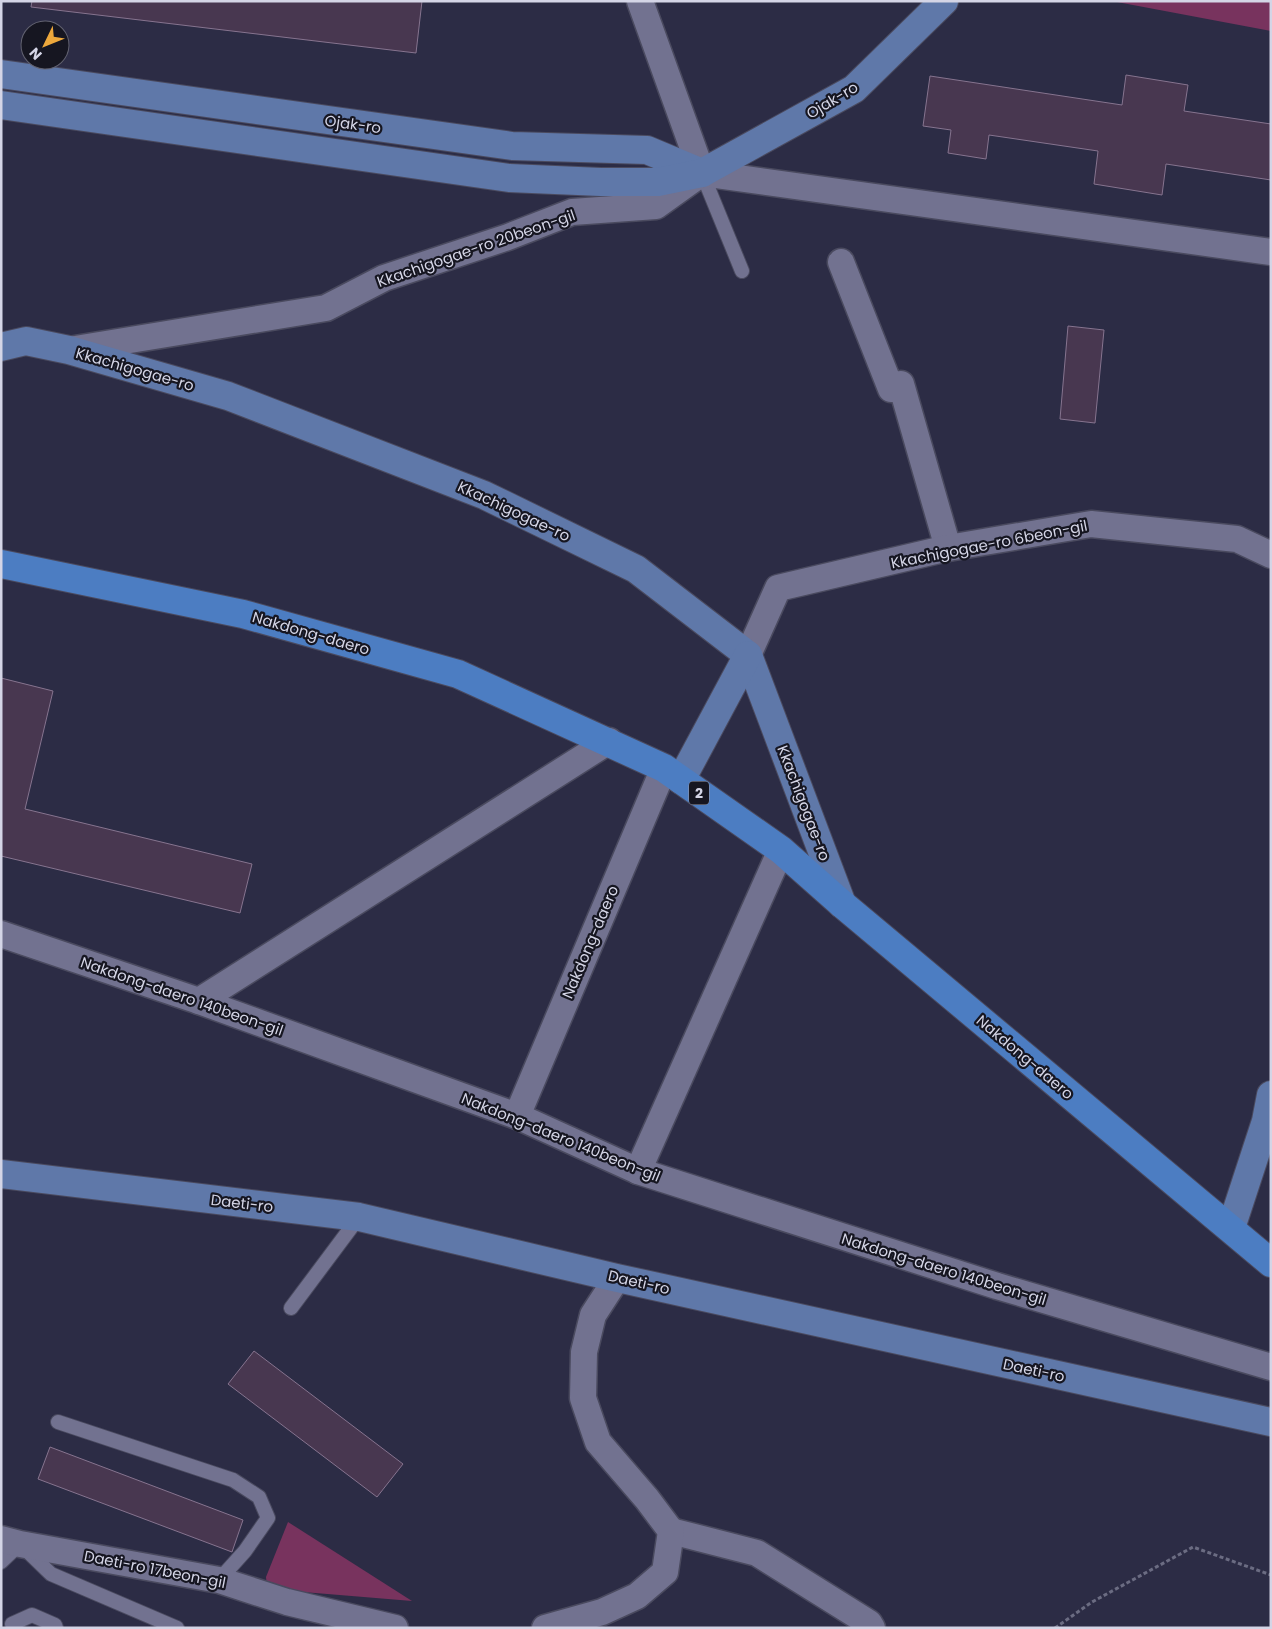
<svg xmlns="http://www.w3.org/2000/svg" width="1272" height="1629" font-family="Poppins,sans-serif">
<rect width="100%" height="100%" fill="#2c2c45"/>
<g fill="#78335e">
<polygon points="1117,1 1271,1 1271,31 1117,2"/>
<polygon points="288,1522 412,1601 267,1589 266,1577"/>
</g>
<g fill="#483750" stroke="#86748f">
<polygon points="32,1 422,1 416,53 31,7"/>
<polygon points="1126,75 1188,85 1184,111 1271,124 1271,180 1166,164 1162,195 1094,184 1098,151 989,135 986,159 948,153 951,130 923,126 930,76 1122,105"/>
<polygon points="1068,326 1104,330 1095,423 1060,419"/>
<polygon points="1,678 53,691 25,809 252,864 240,913 1,856"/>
<polygon points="254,1351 403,1464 377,1497 228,1384"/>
<polygon points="50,1447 243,1520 232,1552 38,1479"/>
</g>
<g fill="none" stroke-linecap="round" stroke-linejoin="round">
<defs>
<g id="lane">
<polyline points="702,173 742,271"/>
<polyline points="291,1308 359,1217"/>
<polyline points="58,1422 233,1480 259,1497 268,1518 245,1551 219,1580"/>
<polyline points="1,1562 20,1544 51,1574 177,1628"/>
<polyline points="12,1624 32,1615 55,1625 56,1628"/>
</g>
<g id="street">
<polyline points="640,1 702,173"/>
<polyline points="702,173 1271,252"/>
<polyline points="841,262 891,389 901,384 948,548"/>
<polyline points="69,350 326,308 384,278 508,237 572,212 656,206 702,173"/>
<polyline points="748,655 778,588 948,548 1091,524 1237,539 1271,555"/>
<polyline points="1,934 199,1001 517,1116 638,1171 997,1286 1271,1367"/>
<polyline points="199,1001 609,741"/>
<polyline points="517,1116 664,768"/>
<polyline points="638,1171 781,850"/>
<polyline points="671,1531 757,1553 869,1623 872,1628"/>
<polyline points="1,1539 20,1544 219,1580 287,1602 395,1628"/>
<polyline points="545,1628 602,1612 637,1596 665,1572 671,1531 647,1499 598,1442 583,1398 584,1352 593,1315 617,1278"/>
</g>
<g id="secondary">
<polyline points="1,74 512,146 647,150 702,173"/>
<polyline points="1,105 509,178 601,182 658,182 702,173 854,89 944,1"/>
<polyline points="1,347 26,341 69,350 228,396 484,495 636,569 748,655 842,904"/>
<polyline points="681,780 748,655"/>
<polyline points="1,1174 359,1217 617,1278 1271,1422"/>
<polyline points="1231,1228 1266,1121 1271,1095"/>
</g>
<polyline id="primary" points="1,564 243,614 458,674 664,768 781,850 842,904 1271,1263"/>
</defs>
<use href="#lane" stroke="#4a4a5f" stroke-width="16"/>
<use href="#street" stroke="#4a4a5f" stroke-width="29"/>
<use href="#secondary" stroke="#4a4a5f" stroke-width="30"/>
<use href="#primary" stroke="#4a4a5f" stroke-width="30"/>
<polyline stroke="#6b6c82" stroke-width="3" stroke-dasharray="4 2.5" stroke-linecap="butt" points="1055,1628 1092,1602 1193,1547 1271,1575"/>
<use href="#lane" stroke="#727290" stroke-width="14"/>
<use href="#street" stroke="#727290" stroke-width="26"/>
<use href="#secondary" stroke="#5f78a9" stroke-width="28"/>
<use href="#primary" stroke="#4c7dc2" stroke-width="28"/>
</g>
<g text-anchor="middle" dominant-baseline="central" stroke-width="4.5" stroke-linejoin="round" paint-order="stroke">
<rect fill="#161621" stroke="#9b9cab" stroke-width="1" x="689" y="781.5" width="20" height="23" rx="4"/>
<g font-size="14" font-weight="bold" fill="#d4d5e6">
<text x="699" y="793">2</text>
</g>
<g font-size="15" fill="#d4d5e6" stroke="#161621">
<text transform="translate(832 100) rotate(-31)">Ojak-ro</text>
<text transform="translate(353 124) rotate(8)">Ojak-ro</text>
<text transform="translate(476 248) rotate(-19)">Kkachigogae-ro 20beon-gil</text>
<text transform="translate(135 369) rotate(16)">Kkachigogae-ro</text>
<text transform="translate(514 511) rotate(25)">Kkachigogae-ro</text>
<text transform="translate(989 544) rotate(-11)">Kkachigogae-ro 6beon-gil</text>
<text transform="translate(311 633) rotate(16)">Nakdong-daero</text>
<text transform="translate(804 803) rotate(69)">Kkachigogae-ro</text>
<text transform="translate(590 942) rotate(-67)">Nakdong-daero</text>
<text transform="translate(182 996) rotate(19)">Nakdong-daero 140beon-gil</text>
<text transform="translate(1025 1057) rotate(40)">Nakdong-daero</text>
<text transform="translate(561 1137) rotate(22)">Nakdong-daero 140beon-gil</text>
<text transform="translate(242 1203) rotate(7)">Daeti-ro</text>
<text transform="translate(944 1269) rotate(17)">Nakdong-daero 140beon-gil</text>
<text transform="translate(639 1282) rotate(13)">Daeti-ro</text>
<text transform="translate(1034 1370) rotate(12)">Daeti-ro</text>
<text transform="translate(155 1569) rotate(11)">Daeti-ro 17beon-gil</text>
</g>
</g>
<rect width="1272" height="1629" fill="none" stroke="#d4d5e6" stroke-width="5"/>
<g transform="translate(45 45) rotate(227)"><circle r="24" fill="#161621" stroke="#626270"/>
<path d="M0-4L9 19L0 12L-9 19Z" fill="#eda83c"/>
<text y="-8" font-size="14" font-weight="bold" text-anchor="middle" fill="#d4d5e6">N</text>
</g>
</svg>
